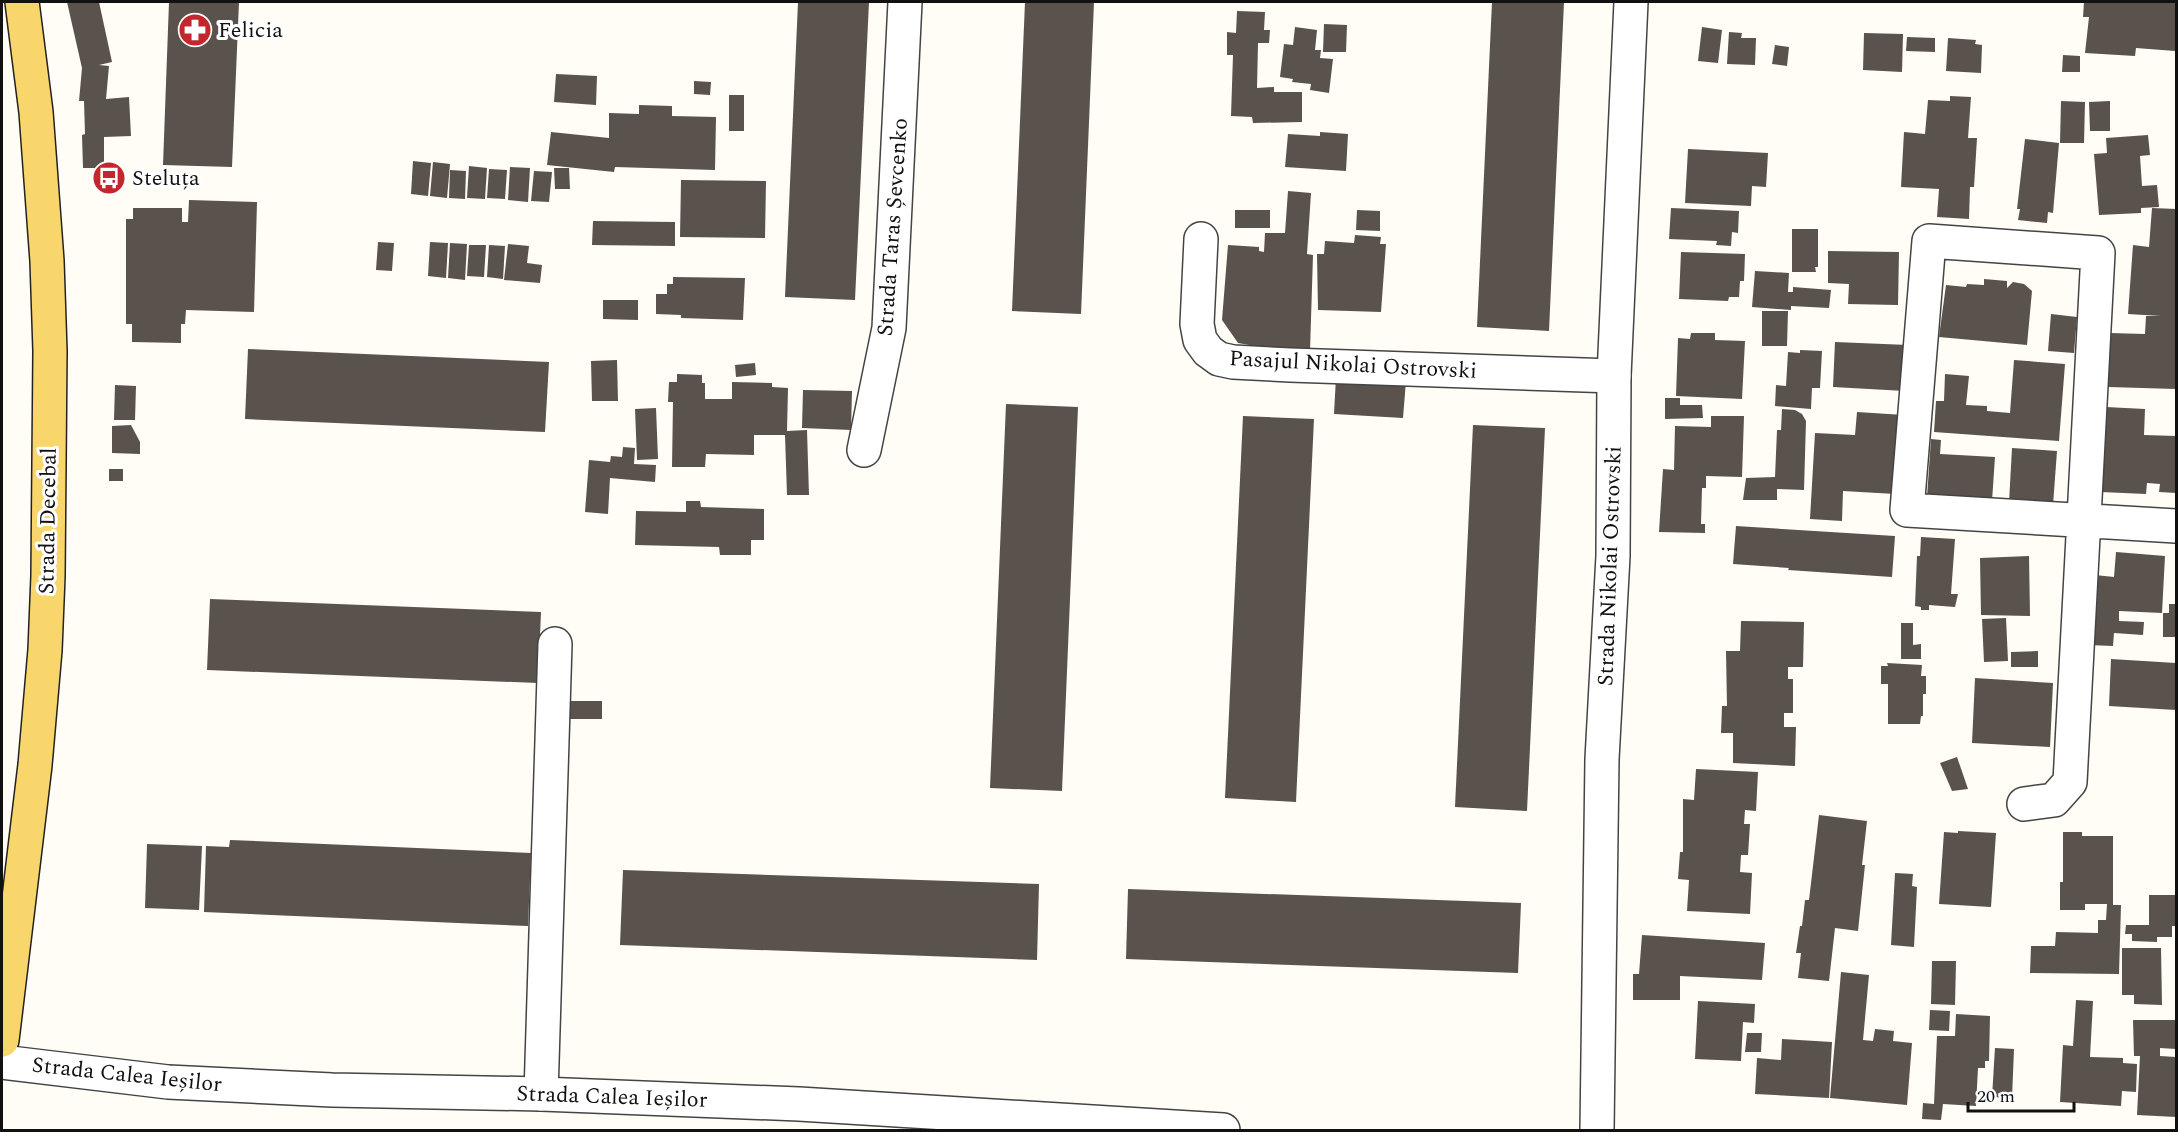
<svg xmlns="http://www.w3.org/2000/svg" width="2178" height="1132" font-family="Spectral,serif">
<rect width="100%" height="100%" fill="#fffdf5"/>
<g fill="#5a524d">
<polygon points="67,2 99,2 112,62 99,65 109,66 106,99 129,97 131,136 104,137 104,168 83,168 82,135 85,134 84,101 79,101 82,68"/>
<polygon points="169,2 239,2 232,167 163,165"/>
<polygon points="798,2 869,2 855,300 785,297"/>
<polygon points="1025,2 1094,2 1081,314 1012,311"/>
<polygon points="1492,2 1564,2 1549,331 1477,327"/>
<polygon points="2084,2 2176,2 2175,51 2136,48 2135,56 2085,53 2089,17 2083,17"/>
<polygon points="1237,11 1265,12 1264,30 1270,30 1269,43 1258,43 1257,88 1274,87 1274,92 1302,92 1302,122 1253,123 1252,117 1231,116 1233,55 1227,55 1227,32 1236,33"/>
<polygon points="1324,24 1347,25 1346,52 1323,52"/>
<polygon points="1295,27 1317,30 1315,50 1321,50 1320,58 1333,59 1329,93 1310,90 1311,84 1292,82 1293,79 1280,77 1284,44 1293,45"/>
<polygon points="1702,27 1722,30 1718,63 1698,61"/>
<polygon points="1729,32 1742,33 1741,38 1756,38 1755,65 1727,64"/>
<polygon points="1864,33 1903,34 1902,72 1863,70"/>
<polygon points="1907,37 1935,38 1935,52 1906,51"/>
<polygon points="1948,38 1976,40 1975,44 1982,45 1981,73 1946,71"/>
<polygon points="1775,45 1789,47 1787,66 1772,64"/>
<polygon points="2063,55 2080,56 2080,72 2062,72"/>
<polygon points="556,74 597,76 596,105 554,102"/>
<polygon points="694,81 711,82 710,95 694,94"/>
<rect x="729" y="95" width="15" height="36"/>
<polygon points="1950,96 1971,97 1968,138 1977,138 1974,187 1970,187 1969,219 1937,217 1939,189 1901,187 1904,132 1925,134 1928,100 1950,101"/>
<polygon points="2061,101 2085,102 2084,143 2060,143"/>
<polygon points="2110,101 2110,131 2090,131 2089,102"/>
<polygon points="639,105 672,106 672,116 716,117 715,170 615,167 614,172 547,165 551,132 609,138 609,113 639,114"/>
<polygon points="1320,132 1348,134 1346,171 1285,167 1288,134 1320,136"/>
<polygon points="2148,135 2150,155 2140,156 2142,186 2157,185 2159,207 2141,208 2141,213 2099,215 2094,154 2107,153 2106,138"/>
<polygon points="2025,139 2059,143 2053,213 2048,212 2047,223 2018,220 2020,209 2017,209"/>
<polygon points="1688,149 1768,153 1766,187 1752,186 1751,206 1685,203"/>
<polygon points="413,161 431,163 428,196 411,194"/>
<polygon points="433,162 450,164 447,198 430,196"/>
<polygon points="469,166 487,168 485,199 467,198"/>
<polygon points="510,167 530,168 528,202 508,200"/>
<polygon points="554,168 569,168 570,189 555,189"/>
<polygon points="489,169 507,170 505,199 487,198"/>
<polygon points="450,170 466,171 465,199 449,198"/>
<polygon points="534,171 552,172 549,202 531,201"/>
<polygon points="681,180 766,181 765,238 680,237"/>
<polygon points="1288,191 1311,193 1307,254 1313,255 1310,351 1266,348 1238,343 1222,320 1228,245 1259,247 1259,251 1264,252 1265,233 1285,233"/>
<polygon points="189,200 257,202 254,312 186,310 185,324 181,324 181,343 132,342 132,324 126,324 126,219 133,219 133,208 182,208 182,222 188,222"/>
<polygon points="1671,208 1739,211 1738,233 1732,232 1731,246 1716,245 1717,241 1669,239"/>
<polygon points="2152,208 2176,209 2176,389 2108,387 2110,333 2145,334 2146,316 2161,316 2128,314 2133,245 2149,247"/>
<rect x="1235" y="210" width="35" height="18"/>
<polygon points="1357,210 1380,211 1380,231 1356,230"/>
<polygon points="593,221 675,222 675,246 592,245"/>
<polygon points="1792,229 1818,229 1818,267 1815,267 1816,272 1792,272"/>
<polygon points="1355,235 1381,237 1380,244 1386,244 1381,312 1318,310 1317,254 1324,254 1325,241 1354,243"/>
<polygon points="378,242 394,243 392,271 376,270"/>
<polygon points="430,242 448,243 446,278 428,276"/>
<polygon points="450,243 467,244 465,280 448,278"/>
<polygon points="508,244 529,246 527,263 542,265 540,283 504,280"/>
<polygon points="469,245 486,245 484,277 467,276"/>
<polygon points="489,245 505,246 503,279 487,277"/>
<polygon points="1828,251 1899,252 1898,305 1848,304 1849,284 1828,283"/>
<polygon points="1681,252 1745,254 1744,281 1740,281 1739,297 1729,297 1728,301 1679,299"/>
<polygon points="1755,271 1789,273 1788,292 1793,292 1793,287 1831,290 1829,308 1791,306 1791,310 1752,307"/>
<polygon points="673,277 745,278 743,320 681,318 681,315 656,314 656,294 667,294 667,284 673,284"/>
<polygon points="1984,279 2007,281 2007,288 2013,282 2024,284 2032,291 2027,345 1939,337 1946,285 1966,287 1967,284 1984,285"/>
<polygon points="603,300 638,300 638,320 603,319"/>
<polygon points="1762,311 1788,311 1787,346 1762,346"/>
<polygon points="2051,314 2077,317 2074,353 2048,351"/>
<polygon points="1691,333 1715,333 1715,340 1745,341 1742,399 1676,396 1678,338 1690,339"/>
<polygon points="1835,342 1908,345 1905,391 1833,387"/>
<polygon points="248,349 549,362 545,432 245,419"/>
<polygon points="1800,350 1822,351 1820,388 1812,388 1811,409 1775,406 1776,385 1786,386 1788,352 1800,353"/>
<polygon points="617,360 618,401 592,401 591,361"/>
<polygon points="2014,360 2065,364 2059,441 1934,432 1936,401 1944,401 1945,374 1969,376 1966,405 1987,406 1987,411 2010,413"/>
<polygon points="755,363 756,375 736,377 735,365"/>
<polygon points="677,374 702,375 702,383 705,383 705,399 732,399 732,382 772,383 772,387 788,388 787,431 807,430 809,495 787,495 785,435 754,435 754,455 706,454 705,467 672,467 673,402 668,402 669,382 677,382"/>
<polygon points="1336,377 1406,381 1403,418 1334,414"/>
<polygon points="115,385 136,386 135,420 114,420"/>
<polygon points="803,390 852,391 851,430 802,428"/>
<polygon points="1665,398 1680,398 1680,405 1702,405 1703,418 1665,419"/>
<polygon points="1006,404 1078,407 1062,791 990,788"/>
<polygon points="2106,407 2145,409 2144,435 2176,436 2176,493 2159,492 2160,484 2147,483 2146,494 2101,492"/>
<polygon points="656,408 658,459 637,460 635,409"/>
<polygon points="1782,409 1795,410 1802,414 1806,421 1804,490 1777,489 1777,500 1743,500 1746,478 1775,477 1777,430 1781,430"/>
<polygon points="1857,412 1904,415 1895,494 1843,491 1842,521 1810,519 1815,433 1855,435"/>
<polygon points="1243,416 1314,419 1296,802 1225,798"/>
<polygon points="1711,416 1744,416 1742,477 1706,476 1706,488 1702,488 1701,524 1705,524 1705,533 1659,532 1663,469 1674,470 1675,426 1711,427"/>
<polygon points="131,425 140,442 140,454 112,453 112,426"/>
<polygon points="1473,425 1545,428 1527,811 1455,807"/>
<polygon points="1931,439 1941,440 1940,454 1995,457 1992,501 1927,497"/>
<polygon points="623,447 635,448 634,464 656,465 655,482 610,478 608,514 585,512 589,460 610,462 611,456 622,457"/>
<polygon points="2012,448 2057,451 2053,505 2009,503"/>
<rect x="109" y="469" width="14" height="12"/>
<polygon points="686,501 700,501 701,507 764,509 764,540 751,540 751,555 720,555 719,547 635,545 636,511 686,512"/>
<polygon points="1736,526 1895,536 1892,577 1788,570 1789,568 1733,564"/>
<polygon points="1921,537 1955,539 1951,594 1958,594 1955,607 1929,605 1929,610 1921,610 1921,607 1915,606 1917,556 1920,556"/>
<polygon points="2116,552 2165,556 2162,613 2119,611 2119,621 2144,622 2143,635 2114,633 2113,646 2089,645 2095,575 2114,577"/>
<polygon points="2029,556 2030,616 1981,615 1980,558"/>
<polygon points="210,599 541,612 538,683 207,670"/>
<polygon points="2169,604 2176,604 2176,637 2163,637 2163,613 2169,613"/>
<polygon points="2006,618 2008,661 1984,662 1982,619"/>
<polygon points="1741,621 1804,622 1803,667 1788,667 1788,679 1793,679 1793,713 1784,713 1784,727 1796,727 1795,766 1733,763 1733,733 1721,733 1722,706 1727,706 1726,651 1740,651"/>
<polygon points="1901,623 1913,623 1913,645 1921,644 1921,659 1901,659"/>
<polygon points="2038,651 2038,667 2011,667 2011,652"/>
<polygon points="2111,659 2176,663 2176,710 2109,706"/>
<polygon points="1887,663 1922,665 1921,676 1926,676 1926,694 1923,694 1923,716 1921,716 1920,724 1888,724 1888,684 1881,684 1881,666 1888,666"/>
<polygon points="1975,678 2053,683 2050,747 1972,743"/>
<polygon points="570,701 602,701 602,719 569,719"/>
<polygon points="1957,757 1968,789 1952,791 1940,763"/>
<polygon points="1696,769 1758,772 1756,811 1745,810 1744,824 1750,824 1748,855 1741,855 1740,872 1752,873 1750,914 1687,911 1689,880 1678,879 1680,852 1683,852 1683,799 1694,800"/>
<polygon points="1819,815 1867,821 1862,865 1865,865 1858,931 1835,928 1829,981 1798,978 1801,953 1796,953 1800,926 1802,926 1805,900 1809,900"/>
<polygon points="1958,831 1996,833 1991,907 1939,904 1944,832 1958,833"/>
<polygon points="2063,832 2082,832 2082,836 2113,836 2113,905 2121,905 2119,974 2030,973 2031,946 2055,946 2056,932 2098,933 2098,920 2106,920 2107,904 2085,904 2085,910 2060,910 2060,882 2063,882"/>
<polygon points="230,840 531,853 528,926 204,912 206,846 229,847"/>
<polygon points="147,844 202,846 199,910 145,908"/>
<polygon points="623,870 1039,884 1037,960 620,945"/>
<polygon points="1895,873 1913,874 1912,886 1917,887 1914,947 1891,945"/>
<polygon points="1128,889 1521,903 1518,973 1126,959"/>
<polygon points="2149,895 2176,895 2176,926 2172,926 2172,937 2157,937 2157,942 2132,941 2132,934 2125,934 2126,925 2149,925"/>
<polygon points="1642,935 1765,943 1762,980 1680,976 1680,1000 1633,1000 1633,974 1639,974"/>
<polygon points="2122,948 2161,948 2162,1005 2134,1004 2134,995 2122,995"/>
<polygon points="1932,961 1956,961 1955,1005 1931,1004"/>
<polygon points="1841,972 1869,975 1863,1040 1873,1041 1875,1029 1894,1031 1893,1041 1912,1043 1907,1105 1830,1098"/>
<polygon points="2076,1000 2093,1001 2090,1057 2123,1058 2123,1063 2137,1064 2136,1092 2122,1091 2121,1106 2060,1102 2063,1045 2073,1046"/>
<polygon points="1698,1001 1755,1004 1754,1023 1743,1022 1741,1061 1695,1059"/>
<polygon points="1930,1010 1950,1011 1949,1031 1929,1030"/>
<polygon points="1956,1014 1990,1016 1989,1061 1985,1061 1985,1068 1978,1068 1976,1106 1943,1104 1941,1120 1922,1119 1923,1103 1934,1104 1937,1036 1955,1036"/>
<polygon points="2133,1020 2176,1020 2176,1049 2160,1048 2160,1056 2176,1057 2176,1117 2137,1115 2140,1056 2134,1056"/>
<polygon points="1747,1033 1762,1033 1761,1052 1745,1052"/>
<polygon points="1782,1039 1832,1042 1829,1098 1755,1094 1757,1058 1781,1060"/>
<polygon points="1995,1048 2014,1049 2012,1098 1992,1097"/>
</g>
<g fill="none" stroke-linecap="round" stroke-linejoin="round">
<defs>
<g id="minor">
<polyline points="1201,239 1197,324 1200,340 1208,351 1219,359 1233,362 1290,365 1614,376"/>
<polyline points="864,450 889,328 905,2"/>
<polyline points="2024,804 2054,800 2070,782 2098,253 1929,241 1907,510 2176,526"/>
<polyline points="2,1062 168,1082 332,1090 541,1094 799,1104 1223,1130"/>
<polyline points="541,1094 555,644"/>
<polyline points="1597,1130 1602,759 1613,556 1614,376 1631,2"/>
</g>
<polyline id="major" points="2,1040 35,765 45,650 48,576 50,351 47,261 36,112 22,2"/>
</defs>
<use href="#minor" stroke="#444" stroke-width="36"/>
<use href="#major" stroke="#222" stroke-width="36"/>
<use href="#minor" stroke="#fff" stroke-width="33"/>
<use href="#major" stroke="#f9d66b" stroke-width="33"/>
</g>
<defs>
<symbol id="pharmacy-disc" viewBox="-11 -11 22 22"><circle r="9.5" fill="#c4262e" stroke="#fff"/><path d="M-2-6h4v4h4v4h-4v4h-4v-4h-4v-4h4Z" fill="#fff"/></symbol>
<symbol id="bus-disc" viewBox="-11 -11 22 22"><circle r="9.5" fill="#c4262e" stroke="#fff"/><path d="M-5-6H5V4H4V6H2V4H-2V6H-4V4H-5ZM-3.5-4V0h7V-4ZM-3.5 1.2v1.5H-2V1.2ZM2 1.2v1.5H3.5V1.2Z" fill="#fff"/></symbol>
</defs>
<g fill-rule="evenodd">
<use href="#pharmacy-disc" x="176" y="11" width="38" height="38"/>
<use href="#bus-disc" x="90" y="159" width="38" height="38"/>
</g>
<g text-anchor="middle" dominant-baseline="central" stroke-width="6" stroke-linejoin="round" paint-order="stroke">
<g font-size="22" fill="#111" stroke="#fff" text-anchor="start">
<text x="218" y="30">Felicia</text>
<text x="132" y="178">Steluța</text>
</g>
<g font-size="22" fill="#111" stroke="#fff">
<text transform="translate(893 227) rotate(-86)">Strada Taras Șevcenko</text>
<text transform="translate(1353 365) rotate(3)">Pasajul Nikolai Ostrovski</text>
<text transform="translate(48 521) rotate(-89)">Strada Decebal</text>
<text transform="translate(1610 566) rotate(-88)">Strada Nikolai Ostrovski</text>
<text transform="translate(127 1075) rotate(6)">Strada Calea Ieșilor</text>
<text transform="translate(612 1097) rotate(2)">Strada Calea Ieșilor</text>
</g>
</g>
<rect width="2178" height="1132" fill="none" stroke="#111111" stroke-width="6"/>
<path d="M1968 1102v9h106v-9" fill="none" stroke="#111111" stroke-width="3"/>
<text x="1977" y="1102" font-size="18" fill="#111111" stroke="#ffffff" stroke-width="4.5" paint-order="stroke">20 m</text>
</svg>
